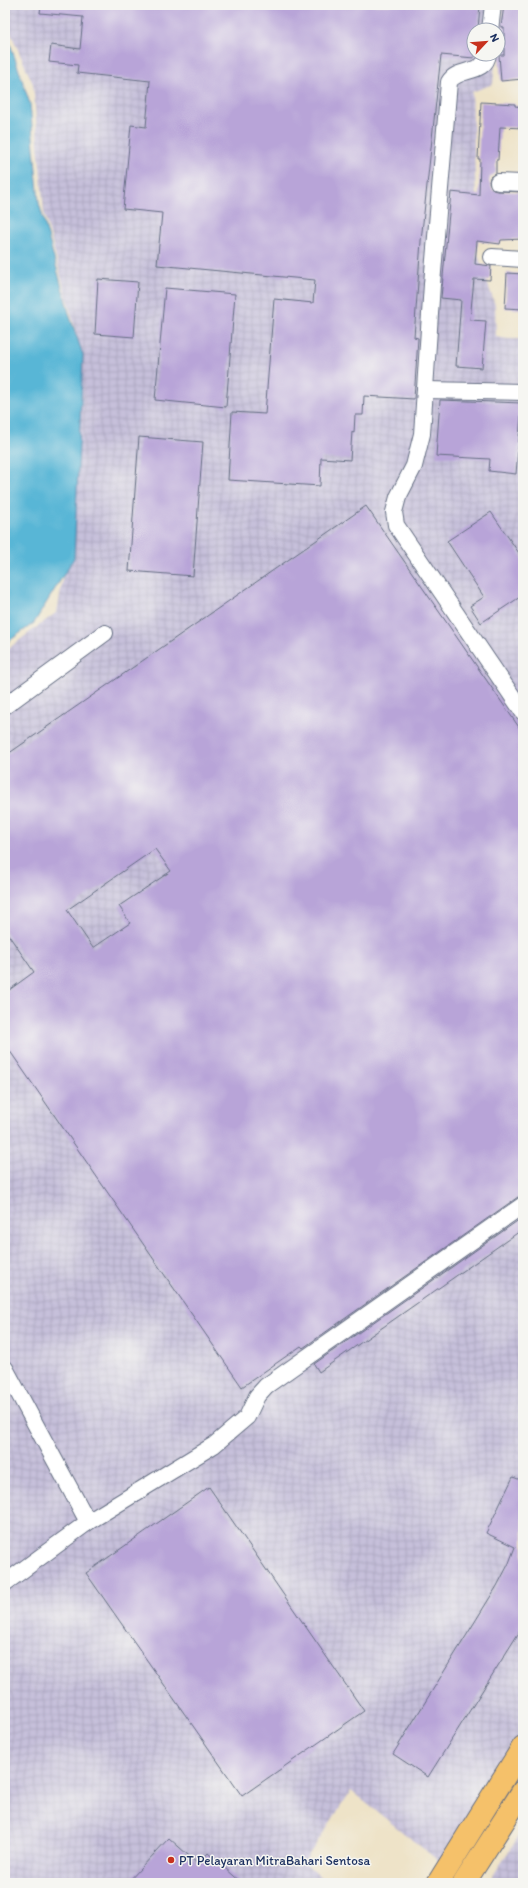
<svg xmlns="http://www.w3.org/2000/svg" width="528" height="1888" font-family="Itim,sans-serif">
<defs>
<pattern id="industrial-grid" width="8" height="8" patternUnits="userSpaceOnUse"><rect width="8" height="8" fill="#c6c0da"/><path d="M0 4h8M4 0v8" fill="none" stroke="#aaa5be"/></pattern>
</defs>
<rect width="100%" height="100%" fill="#f6f6f2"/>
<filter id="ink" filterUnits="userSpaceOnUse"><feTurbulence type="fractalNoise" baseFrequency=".025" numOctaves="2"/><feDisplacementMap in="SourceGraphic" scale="8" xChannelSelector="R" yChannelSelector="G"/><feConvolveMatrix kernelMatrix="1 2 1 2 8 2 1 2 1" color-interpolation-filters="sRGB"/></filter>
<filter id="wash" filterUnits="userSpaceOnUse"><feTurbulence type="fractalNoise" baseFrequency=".012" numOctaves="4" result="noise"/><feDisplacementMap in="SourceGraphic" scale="16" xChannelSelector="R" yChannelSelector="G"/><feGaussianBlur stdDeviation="0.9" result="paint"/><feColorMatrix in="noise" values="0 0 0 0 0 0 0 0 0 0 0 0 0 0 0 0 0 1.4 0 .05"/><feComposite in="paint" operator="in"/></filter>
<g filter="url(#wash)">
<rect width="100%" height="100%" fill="#eee3c8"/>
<g fill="url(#industrial-grid)">
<polygon points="5,5 501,5 498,35 498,30 474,30 474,54 496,54 493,84 472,92 478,255 495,305 496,337 508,339 523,339 523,1736 440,1862 351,1791 304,1862 327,1883 5,1883 5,651 57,612 73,523 81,351 44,213 33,84 5,20"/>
<polygon points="523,1830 523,1883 488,1883"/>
</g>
<polygon fill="#58b6d6" stroke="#3a729a" points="5,28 30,104 39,203 70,317 83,355 74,558 34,623 5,644"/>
<g id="blocks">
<g fill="#b8a4d8" fill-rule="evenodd">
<polygon points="41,5 480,5 478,30 474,30 474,58 441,55 421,241 414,337 418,338 414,399 364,396 363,415 355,415 354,433 352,432 350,460 321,458 320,486 228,480 232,412 265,414 274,299 313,303 315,280 157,265 162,213 123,209 131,125 146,127 150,81 77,73 78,65 49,62 51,45 80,49 83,17 40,13"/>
<polygon points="504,5 523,7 523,79 501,81 499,55 504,55 504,27 501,27"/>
<polygon points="481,102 515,104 515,106 523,107 523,128 500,127 498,160 496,160 496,173 490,177 489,182 493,190 497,191 523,192 523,239 501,240 500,244 477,241 475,264 491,266 490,280 474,279 470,320 486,321 482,368 456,366 461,300 441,298 451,192 479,195 480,159 478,159"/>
<polygon points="507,273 523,274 523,309 505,308"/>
<polygon points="98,279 138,282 134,337 95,334"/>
<polygon points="165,288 235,294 226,407 155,400"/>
<polygon points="440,400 522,403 516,474 489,471 490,459 436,456"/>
<polygon points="139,437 203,442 193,576 129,571"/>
<path d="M366,506L523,733V1196L518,1197L303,1348L301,1346L242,1387L5,1044V993L34,972L5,930V756ZM155,849L171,871L119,906L130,923L93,948L67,910Z"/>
<polygon points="491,512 523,559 523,595 481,623 470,606 484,597 447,541"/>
<polygon points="523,1217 523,1229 319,1372 314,1364"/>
<polygon points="513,1477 523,1481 523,1626 428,1777 393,1754 497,1586 509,1563 515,1547 486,1533"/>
<polygon points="209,1487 364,1711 242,1796 86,1573"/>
<polygon points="169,1838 198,1864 208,1853 242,1883 127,1883"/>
</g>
</g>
</g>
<g filter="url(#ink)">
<use href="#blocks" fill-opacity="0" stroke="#656e83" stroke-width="1"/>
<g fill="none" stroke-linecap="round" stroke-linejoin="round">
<defs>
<g id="minor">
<polyline points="490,30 493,5"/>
<path d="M488,54C486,75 457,67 449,82L432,284L422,434L414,466L398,497L394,512L396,525L523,712"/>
<polyline points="498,182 523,183"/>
<polyline points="492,257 523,259"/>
<polyline points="425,390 523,392"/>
<polyline points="5,706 105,633"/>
<polyline points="5,1368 88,1522"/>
<polyline points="5,1583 88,1522 214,1445 247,1417 257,1396 266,1386 523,1205"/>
</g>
<g id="highway">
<polyline points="438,1883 523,1747"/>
<polyline points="464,1883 523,1791"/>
</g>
</defs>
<use href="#minor" stroke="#656e83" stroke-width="18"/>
<use href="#highway" stroke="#656e83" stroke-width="24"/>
<use href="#minor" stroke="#fff" stroke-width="16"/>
<use href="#highway" stroke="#f5c16b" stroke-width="22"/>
</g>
</g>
<circle fill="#c8321e" stroke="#f6f6f2" stroke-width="1.5" cx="171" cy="1860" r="4"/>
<g text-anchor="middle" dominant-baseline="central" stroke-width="3" stroke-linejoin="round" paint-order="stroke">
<g font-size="13" fill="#1b2f5e" stroke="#f6f6f2" text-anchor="start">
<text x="179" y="1860">PT Pelayaran MitraBahari Sentosa</text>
</g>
</g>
<rect width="528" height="1888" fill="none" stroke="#f6f6f2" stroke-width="20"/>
<g transform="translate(486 42) rotate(64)"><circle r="19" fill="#f6f6f2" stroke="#9ea6b7"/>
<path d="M0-3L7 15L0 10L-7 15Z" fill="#c8321e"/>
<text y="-6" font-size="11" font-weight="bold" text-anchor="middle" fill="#1b2f5e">N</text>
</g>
</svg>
